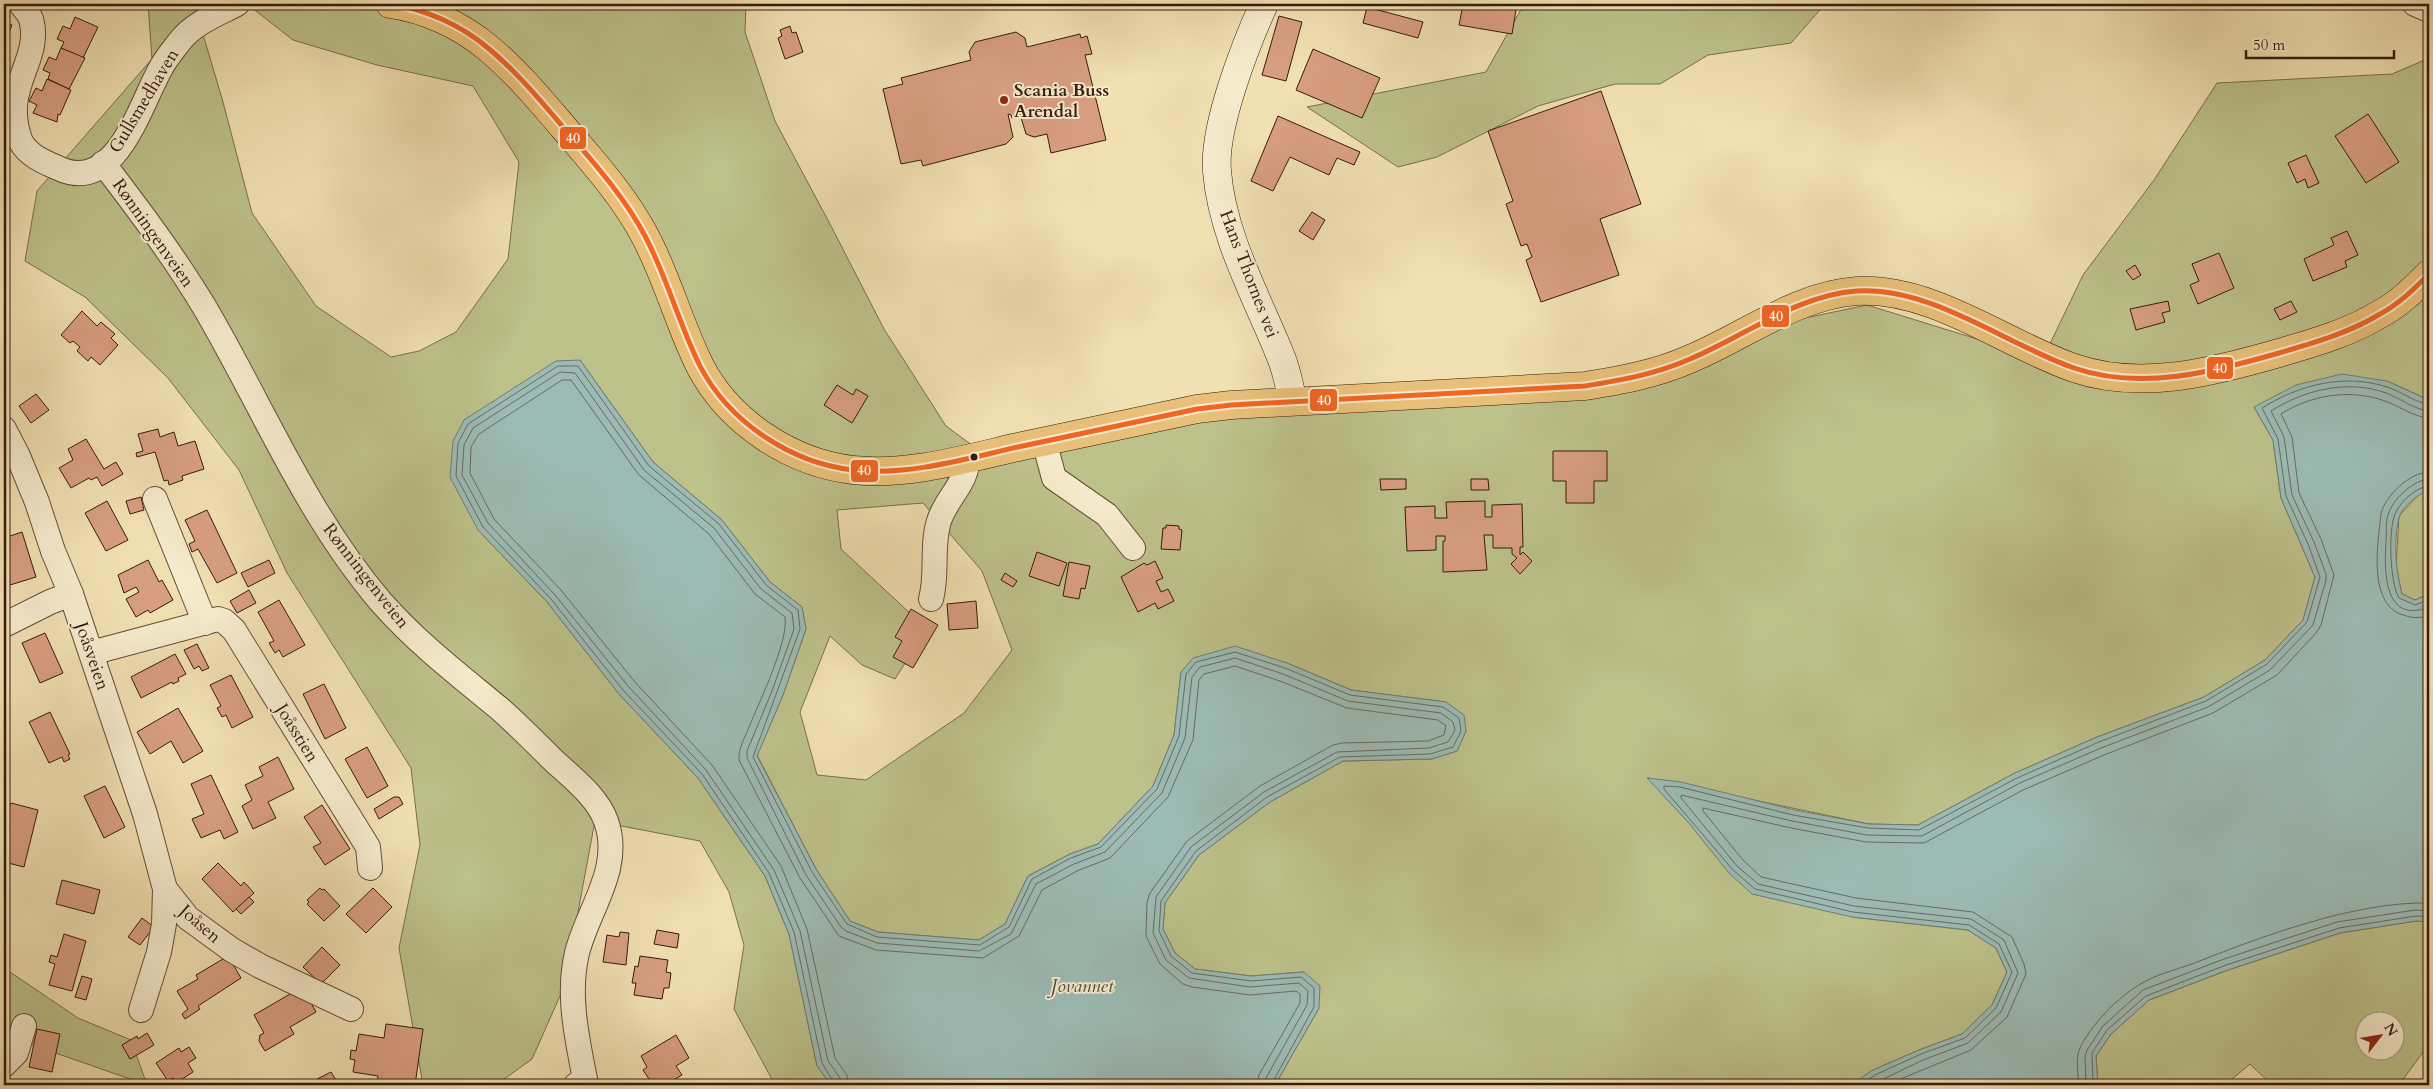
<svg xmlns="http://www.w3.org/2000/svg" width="2433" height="1089" font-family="Cardo,serif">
<rect width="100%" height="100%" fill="#f1e0b2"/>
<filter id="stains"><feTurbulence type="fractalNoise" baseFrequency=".004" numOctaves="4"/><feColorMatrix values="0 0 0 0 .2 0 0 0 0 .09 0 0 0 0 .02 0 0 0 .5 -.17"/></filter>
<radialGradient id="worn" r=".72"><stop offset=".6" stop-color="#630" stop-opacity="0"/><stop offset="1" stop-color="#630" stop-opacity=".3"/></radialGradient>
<g fill="#bdc18a" stroke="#7a6e4c" fill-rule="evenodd">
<path d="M148,4H194L223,102L252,213L316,306L391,357L419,351L456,332L508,259L519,162L473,86L377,65L293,40L247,4H746L745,32L775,121L831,226L884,329L946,426L977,449L1209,420L1564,388L1762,327L1867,305L1977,339L2048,348L2083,275L2154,180L2217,83L2392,74L2429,58V400L2387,381L2254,407L2273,440L2281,498L2315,577L2303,620L2265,660L2204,697L2097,737L2015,773L1918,825L1869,824L1648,778L1688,822L1852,917L1968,930L1996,948L2007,972L1992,1005L1962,1034L1919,1050L1873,1070L1851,1085H1275L1319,1008L1304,972L1251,976L1195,969L1175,953L1163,929L1165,903L1199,855L1270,802L1343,761L1431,759L1457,751L1466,731L1446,702L1351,690L1287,663L1181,672L1174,735L1153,786L1098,844L1070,854L1028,876L1005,924L979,940L878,932L850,921L816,869L757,755L783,695L806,629L802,607L770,582L722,520L653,462L580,360L478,530L547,602L619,694L698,778L765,876L789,934L817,1066L831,1085H775L734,1009L744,945L729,892L700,841L595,821L564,987L532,1059L496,1085H423L399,948L420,845L411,768L287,573L239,470L168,378L85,297L25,261L37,191L152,59ZM923,503L982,571L1012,650L964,713L866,780L817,775L800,712L830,636L862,665L895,679L927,629L841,549L837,510Z"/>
<polygon points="1524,4 1825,4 1791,43 1708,55 1660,84 1615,84 1538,106 1437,157 1398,167 1307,107 1486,72"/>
<polygon points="2429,490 2429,594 2415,600 2402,594 2396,567 2399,516 2418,495"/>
<path d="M2416,921L2429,922V1044L2399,1085H2272L2250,1064L2225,1085H2098L2096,1056L2111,1034L2149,1000L2228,970L2340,933ZM2366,1022H2396V1052H2366Z"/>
<polygon points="4,968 78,1018 131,1040 147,1085 4,1035"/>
</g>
<g fill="#9cbbb4" stroke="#737b72">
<polygon points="580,360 653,462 722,520 770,582 802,607 806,629 783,695 757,756 816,869 850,921 878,932 979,940 1005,924 1028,876 1070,854 1098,844 1153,786 1174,735 1181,672 1193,658 1235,646 1287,663 1351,690 1446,702 1464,715 1466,731 1457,751 1432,759 1343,761 1270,802 1199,855 1165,903 1163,929 1175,953 1195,969 1251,976 1304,972 1320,986 1319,1008 1275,1085 831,1085 817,1066 789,934 765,876 698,778 619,694 547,602 478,530 450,477 453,441 464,420 556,361"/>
<path d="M2342,374L2387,381L2429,400V490C2419,494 2402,506 2399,518C2393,542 2396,570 2402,594L2415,600L2429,594V922L2416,921L2340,933L2228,970L2149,1000L2111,1034L2096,1056L2098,1085H1851L1873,1070L1919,1050L1962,1034L1992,1005L2007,972L1996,948L1968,930L1852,917L1752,894L1729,873L1688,822L1647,778L1681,782L1795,810L1869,824L1918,825L2015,773L2097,737L2204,697L2265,660L2303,620L2315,577L2281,498L2273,440L2254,407L2296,385Z"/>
</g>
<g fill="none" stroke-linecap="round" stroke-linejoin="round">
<g stroke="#696a62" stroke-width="1">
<path d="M2429,472C2410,472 2385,496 2381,514C2378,541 2368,601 2400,614C2411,618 2418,619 2429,615"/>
<path d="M2429,479C2414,480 2395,497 2389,512C2385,520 2387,533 2386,542C2384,572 2384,625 2429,607"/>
<path d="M2429,486C2416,487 2400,502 2395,514C2388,530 2390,584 2399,598L2415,605L2429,600"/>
<polyline points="835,1085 822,1063 794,932 769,873 702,774 623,690 551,599 483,527 456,476 458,443 468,424 558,366 578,366 649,466 719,524 766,585 798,610 800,629 753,757 812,872 847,924 877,937 980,945 1009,927 1032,879 1071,858 1101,847 1157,789 1179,736 1186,674 1196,662 1235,652 1285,668 1350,695 1443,707 1459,718 1461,731 1453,747 1430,754 1340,757 1267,797 1196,851 1161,901 1159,931 1171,956 1192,973 1251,981 1301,977 1314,988 1314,1007 1271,1085"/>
<polyline points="841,1085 840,1078 828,1061 800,931 774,870 706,770 628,686 555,595 488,523 462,475 464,445 473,428 560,372 575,373 644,470 714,528 761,589 792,613 794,629 772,691 747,751 747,758 806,875 841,927 846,931 877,943 979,951 1011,934 1036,884 1074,864 1105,852 1162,793 1185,738 1192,677 1200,667 1235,658 1283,674 1348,701 1441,713 1453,722 1455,730 1448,742 1429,748 1337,752 1264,792 1191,847 1156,897 1153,933 1166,960 1189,978 1250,987 1299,983 1308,991 1307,1005 1266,1078 1265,1085"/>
<path d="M849,1085L847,1075L835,1058L807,929L781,866L712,765L634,681L561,590L494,519L470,473L471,447L479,434L562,380H571L639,475L709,534L755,594L785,617C789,640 759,703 749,727C745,738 738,748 739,760L800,878L839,936L876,950L983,958L1019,936L1042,890L1077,871L1110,858L1168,797L1193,740L1199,680L1204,674L1235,666L1280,681L1347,708L1438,720L1446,726L1444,735L1428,741L1342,743L1333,745L1260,786L1187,841L1150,893L1147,902L1146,936L1160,964L1183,984L1192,987L1250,995L1296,991L1300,994V1003L1259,1075L1257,1085"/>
<path d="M1860,1085L1875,1075L1921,1054L1965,1038L1996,1008L2012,972L1999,944L1969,925L1853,912L1755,889L1733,870L1664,789V786L1680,787L1793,815L1868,828L1919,830L2017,778L2099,742L2206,701L2267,664L2307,622L2320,577L2308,544L2286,496L2278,439L2262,408C2299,385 2344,373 2387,387C2401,391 2415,403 2429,404"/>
<path d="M1871,1085L1923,1060L1968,1043L2001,1012L2018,973L2004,940L1971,919L1854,906L1758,884L1737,866L1681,798V795L1792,821L1867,835L1922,836L2020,783L2101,748L2208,707L2270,670L2313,625L2326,580V574L2314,542L2292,495L2284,437L2271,411C2304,390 2348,379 2386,393C2400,398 2415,410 2429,411"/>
<path d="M1886,1085L1971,1050L2007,1017L2026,974L2024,964L2012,937L1973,912L1856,898L1761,877L1743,860L1703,811V808L1791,828L1866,842L1924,843L2023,790L2104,755L2213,713L2277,675L2316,633L2321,625L2334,575L2321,539L2299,493L2292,437L2281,414C2311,395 2349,389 2382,400C2398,405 2413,417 2429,418"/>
<path d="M2079,1085C2078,1074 2075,1058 2080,1048C2091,1025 2117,998 2139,985C2154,975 2175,970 2192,964C2260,937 2356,901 2429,903"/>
<polyline points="2086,1085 2085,1057 2087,1050 2103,1026 2143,990 2224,959 2337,922 2415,910 2429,911"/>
<polyline points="2093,1085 2092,1053 2107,1030 2146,996 2226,965 2339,928 2416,916 2429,917"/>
</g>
</g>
<g fill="#d89e81" stroke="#361a0f">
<polygon points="1463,4 1517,4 1512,34 1459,25"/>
<polygon points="1367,7 1423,22 1418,38 1363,23"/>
<polygon points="1279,16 1302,22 1286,81 1262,75"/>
<polygon points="75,17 98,27 83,58 61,48 64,42 57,39 63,26 70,29"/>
<polygon points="4,22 12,25 4,44"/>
<polygon points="790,26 792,33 796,32 803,52 785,59 778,38 782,36 780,30"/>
<polygon points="1016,32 1025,38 1027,47 1080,34 1081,38 1087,36 1092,54 1085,55 1106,140 1051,153 1047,134 1034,137 1026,134 1019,111 1017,113 1018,117 1012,118 1011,115 1008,114 1013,137 1006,144 923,166 921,160 901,164 883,89 903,84 901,78 971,60 969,52 975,42"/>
<polygon points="61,48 85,58 69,89 48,79 50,73 43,70 49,57 56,60"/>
<polygon points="1313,49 1380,78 1362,118 1296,90"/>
<polygon points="47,79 71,90 60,115 58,114 57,122 33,113 37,105 29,101 36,88 42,91"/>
<polygon points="1601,91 1641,204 1600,219 1619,275 1541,302 1526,260 1532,257 1527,244 1521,246 1506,204 1513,201 1488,131"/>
<polygon points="2368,114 2399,162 2366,183 2335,136"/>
<polygon points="1278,116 1360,152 1354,165 1337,158 1329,175 1290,157 1273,191 1251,181"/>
<polygon points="2306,155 2319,183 2308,188 2305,179 2297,183 2288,163"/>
<polygon points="1312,212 1325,220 1313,240 1299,231"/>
<polygon points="2347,231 2358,255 2345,261 2347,267 2313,281 2304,259 2334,245 2331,238"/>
<polygon points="2219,253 2234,288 2198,304 2190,285 2199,281 2192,264"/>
<polygon points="2135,265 2141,275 2133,280 2126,271"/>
<polygon points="2168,301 2170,311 2162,313 2165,322 2136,330 2130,309"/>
<polygon points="2291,301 2297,312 2280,320 2274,309"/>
<polygon points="82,311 97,326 101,322 115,334 111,338 118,345 100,365 91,357 88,361 77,351 80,347 73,341 70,343 61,335"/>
<polygon points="837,385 853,395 856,389 868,396 852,423 824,405"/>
<polygon points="36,394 49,410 31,423 19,406"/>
<polygon points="158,429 160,437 174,432 178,446 195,441 204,469 182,476 183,480 169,485 168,480 164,481 155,452 137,457 136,453 143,451 138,434"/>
<polygon points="86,439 104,469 116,462 123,474 102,486 97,477 91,480 89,478 71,488 59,468 73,460 68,449"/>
<polygon points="1553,451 1607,451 1607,481 1594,481 1594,503 1566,503 1566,481 1553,481"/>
<polygon points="1380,479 1406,479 1406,489 1381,490"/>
<polygon points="1471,479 1488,479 1489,490 1471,490"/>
<polygon points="141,497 144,510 130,514 126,501"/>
<polygon points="107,501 128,540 106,551 85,513"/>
<polygon points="1485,501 1485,517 1492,517 1492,505 1522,504 1523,547 1520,547 1520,555 1523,552 1532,561 1520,574 1511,564 1517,558 1512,554 1512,548 1493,548 1493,535 1484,535 1487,570 1443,572 1443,541 1445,541 1445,536 1436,536 1436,550 1407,551 1405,507 1435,506 1435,518 1447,518 1446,502"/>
<polygon points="207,510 237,573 217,583 198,549 192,552 189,544 195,541 185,520"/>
<polygon points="1166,525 1179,526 1179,529 1182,530 1180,550 1161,549 1163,528 1166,528"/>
<polygon points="22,532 36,577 10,585 4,566 4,538"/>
<polygon points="1037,552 1067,563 1059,586 1029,576"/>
<polygon points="148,560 159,582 162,580 173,600 150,613 148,610 136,617 126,599 139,592 136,587 124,593 118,575"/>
<polygon points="269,560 275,573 248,587 241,573"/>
<polygon points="1155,561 1163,578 1156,581 1161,592 1168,589 1174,601 1158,609 1155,603 1138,612 1121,577 1144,563 1147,565"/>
<polygon points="1069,562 1090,566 1085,589 1081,588 1079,599 1063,596"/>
<polygon points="1005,573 1017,581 1013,587 1001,580"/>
<polygon points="249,590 256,603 237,613 230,601"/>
<polygon points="279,600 305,645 283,657 279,650 275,653 269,643 274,641 258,612"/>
<polygon points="976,601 978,628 949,630 947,604"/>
<polygon points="911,609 938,625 913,668 893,657 902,641 895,637"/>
<polygon points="45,633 63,673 40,683 22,643"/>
<polygon points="197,644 209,668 202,671 199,666 194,669 184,650"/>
<polygon points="175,654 186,674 178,678 179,681 173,684 172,682 141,698 131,677"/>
<polygon points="231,675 253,717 232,728 226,715 222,717 217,708 221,706 210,685"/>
<polygon points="324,684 346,728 325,739 303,694"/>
<polygon points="178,708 203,751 183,763 171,741 150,754 137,732"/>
<polygon points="50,712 70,754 68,755 70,759 64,762 62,757 49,763 29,722"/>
<polygon points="367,747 388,786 367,798 345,759"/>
<polygon points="278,757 294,789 268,802 276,818 253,829 242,806 252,800 245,785 263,776 259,767"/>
<polygon points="211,775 238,832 224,839 220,830 201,838 192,819 204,814 191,784"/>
<polygon points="105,786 125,827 104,838 84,796"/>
<polygon points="394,797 399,797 403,804 379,819 374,809"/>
<polygon points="11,803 38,810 24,867 4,862 4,821"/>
<polygon points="322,805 350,849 325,865 313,847 321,843 304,817"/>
<polygon points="218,863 241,886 244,882 254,893 233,912 202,879"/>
<polygon points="62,880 100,890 94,914 56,904"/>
<polygon points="320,888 322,890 324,889 340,906 324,921 307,904 309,902 307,900"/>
<polygon points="373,888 392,907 366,933 346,914"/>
<polygon points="249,897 254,902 241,914 236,909"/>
<polygon points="142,918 154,927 140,945 128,937"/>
<polygon points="657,930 679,934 677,948 654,944"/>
<polygon points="620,932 629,933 626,965 603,962 607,935 619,937"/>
<polygon points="64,934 86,941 72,991 49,985 55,964 49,962 51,955 57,957"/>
<polygon points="322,947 340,965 321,984 303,967"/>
<polygon points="228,956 241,978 198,1006 200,1009 185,1019 182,1014 188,1009 177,991 198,979 196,975"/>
<polygon points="640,956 668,960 666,972 671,973 669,988 664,988 662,999 634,995 636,983 632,983 635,966 638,967"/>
<polygon points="82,976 92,979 86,1000 75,997"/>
<polygon points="302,987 316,1012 290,1027 294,1034 265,1051 259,1041 260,1035 264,1033 254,1015"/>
<polygon points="386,1024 423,1029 415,1085 377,1085 378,1076 353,1072 355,1060 350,1059 351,1050 356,1051 359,1034 384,1038"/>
<polygon points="37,1029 60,1034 52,1072 29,1067"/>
<polygon points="147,1033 154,1045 130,1059 122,1045 137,1036 138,1039"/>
<polygon points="676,1035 689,1058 676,1066 682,1075 665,1085 653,1085 643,1070 647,1067 641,1056"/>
<polygon points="189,1047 196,1058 188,1063 193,1072 176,1083 173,1078 168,1081 156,1063 179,1048 181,1052"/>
<polygon points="331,1072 338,1083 321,1085 317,1079"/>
</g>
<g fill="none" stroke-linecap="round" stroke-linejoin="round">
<defs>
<g id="street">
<path d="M21,4C25,10 31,15 32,23C40,64 0,88 21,142C29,156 44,162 58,168C117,196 141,101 162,66C167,57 174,49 180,41C194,23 218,14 237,4"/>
<polyline points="2415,4 2429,10"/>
<path d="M103,163C139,210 175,258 205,308C263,407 306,514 381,602C417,643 459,675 500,709C518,725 535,742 552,759C571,777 597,796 606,821C623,868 588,909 577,953C567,995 577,1038 585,1079L576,1085"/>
<polyline points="4,429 18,456 37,502 53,551 71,594 145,814 165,889 164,924 159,952 141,1010"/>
<polyline points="1044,441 1054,478 1107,515 1133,548"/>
<polyline points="155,499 205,623"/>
<path d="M931,599C938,574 931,546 939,521C945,500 969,481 967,458"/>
<polyline points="4,625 50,602 71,594"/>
<polyline points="91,653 218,619 224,621 234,630 368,847 370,868"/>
<polyline points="165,889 188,918 232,950 260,966 351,1009"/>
<polyline points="4,1065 16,1053 24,1026"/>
</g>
<path id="secondary" d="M1264,4C1246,44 1213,127 1217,171C1222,236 1257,297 1281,357C1287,371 1289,386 1293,401"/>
<path id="primary" d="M390,4C425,9 461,25 488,48C516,71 540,100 564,128C593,162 624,196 645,236C667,277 679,324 700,366C729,422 791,463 853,470C908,476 965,459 1018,447C1077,434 1137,422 1197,409L1231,405L1585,386C1622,380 1656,374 1690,359C1745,336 1797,295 1857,291C1933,287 2005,344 2074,368C2141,391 2213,372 2279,353C2313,343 2349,333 2380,314C2399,304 2414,289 2429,274"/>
</defs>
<use href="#street" stroke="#654c38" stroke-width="26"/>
<use href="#secondary" stroke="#361a0f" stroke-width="29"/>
<use href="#primary" stroke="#361a0f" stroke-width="29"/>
<use href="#street" stroke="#f6ebcd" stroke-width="24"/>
<use href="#secondary" stroke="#f6ebcd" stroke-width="28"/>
<use href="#primary" stroke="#e8c079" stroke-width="28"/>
<defs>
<path id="bus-1" d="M390,4C425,9 461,25 488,48C516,71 540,100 564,128C593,162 624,196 645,236C667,277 679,324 700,366C729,422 791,463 853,470C908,476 965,459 1018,447C1077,434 1137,422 1197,409L1231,405L1585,386C1622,380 1656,374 1690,359C1745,336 1797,295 1857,291C1933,287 2005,344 2074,368C2141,391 2213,372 2279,353C2313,343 2349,333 2380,314C2399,304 2414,289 2429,274"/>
</defs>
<use href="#bus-1" stroke="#f6ebcd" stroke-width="9"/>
<use href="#bus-1" stroke="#f26522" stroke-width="5"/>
</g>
<circle fill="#8f2418" stroke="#f6ebcd" stroke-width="2" cx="1004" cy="100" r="5"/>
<circle fill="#361a0f" stroke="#f6ebcd" stroke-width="2" cx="974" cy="457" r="4.5"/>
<g text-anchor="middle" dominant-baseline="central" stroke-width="4" stroke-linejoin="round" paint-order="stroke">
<g font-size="18" font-weight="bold" fill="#361a0f" stroke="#f6ebcd" text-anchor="start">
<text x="1014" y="90">Scania Buss<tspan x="1014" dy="21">Arendal</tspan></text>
</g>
<g font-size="18" fill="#361a0f" stroke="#f6ebcd">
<text transform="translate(144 101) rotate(-59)">Gullsmedhaven</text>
<text transform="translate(153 233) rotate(55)">Rønningenveien</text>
<text transform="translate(1249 274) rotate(69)">Hans Thornes vei</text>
<text transform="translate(366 576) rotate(52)">Rønningenveien</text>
<text transform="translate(92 656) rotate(71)">Joåsveien</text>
<text transform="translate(297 733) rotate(58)">Joåsstien</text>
<text transform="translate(200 924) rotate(41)">Joåsen</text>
</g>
<g font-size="19" font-style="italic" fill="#554a41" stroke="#f6ebcd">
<text x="1082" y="986">Jovannet</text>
</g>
</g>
<g stroke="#f6ebcd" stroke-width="2">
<rect x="559" y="126" width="28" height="24" rx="5" fill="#f26522"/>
<rect x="1761" y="304" width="29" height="24" rx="5" fill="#f26522"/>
<rect x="2206" y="356" width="28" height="24" rx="5" fill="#f26522"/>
<rect x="1309" y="388" width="29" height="24" rx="5" fill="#f26522"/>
<rect x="850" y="459" width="29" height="24" rx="5" fill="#f26522"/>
</g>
<g font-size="14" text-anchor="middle" font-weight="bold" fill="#fff">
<text x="573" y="143">40</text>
<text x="1776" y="321">40</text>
<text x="2220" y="373">40</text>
<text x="1324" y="405">40</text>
<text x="864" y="475">40</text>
</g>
<rect width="2433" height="1089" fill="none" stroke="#f1e0b2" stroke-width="20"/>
<rect x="5" y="5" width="2423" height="1079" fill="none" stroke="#361a0f" stroke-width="2.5"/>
<rect x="10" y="10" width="2413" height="1069" fill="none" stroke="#361a0f"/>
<g transform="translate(2380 1036) rotate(59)"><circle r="24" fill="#f6ebcd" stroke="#a99781"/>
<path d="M0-4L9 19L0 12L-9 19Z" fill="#8f2418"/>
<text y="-8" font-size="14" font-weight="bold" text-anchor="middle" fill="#361a0f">N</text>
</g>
<path d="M2246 50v8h148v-8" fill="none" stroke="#361a0f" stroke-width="2.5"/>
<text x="2253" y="50" font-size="15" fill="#361a0f" stroke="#f6ebcd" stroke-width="4" paint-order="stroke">50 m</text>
<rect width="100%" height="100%" filter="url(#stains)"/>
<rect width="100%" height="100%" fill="url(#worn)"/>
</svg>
